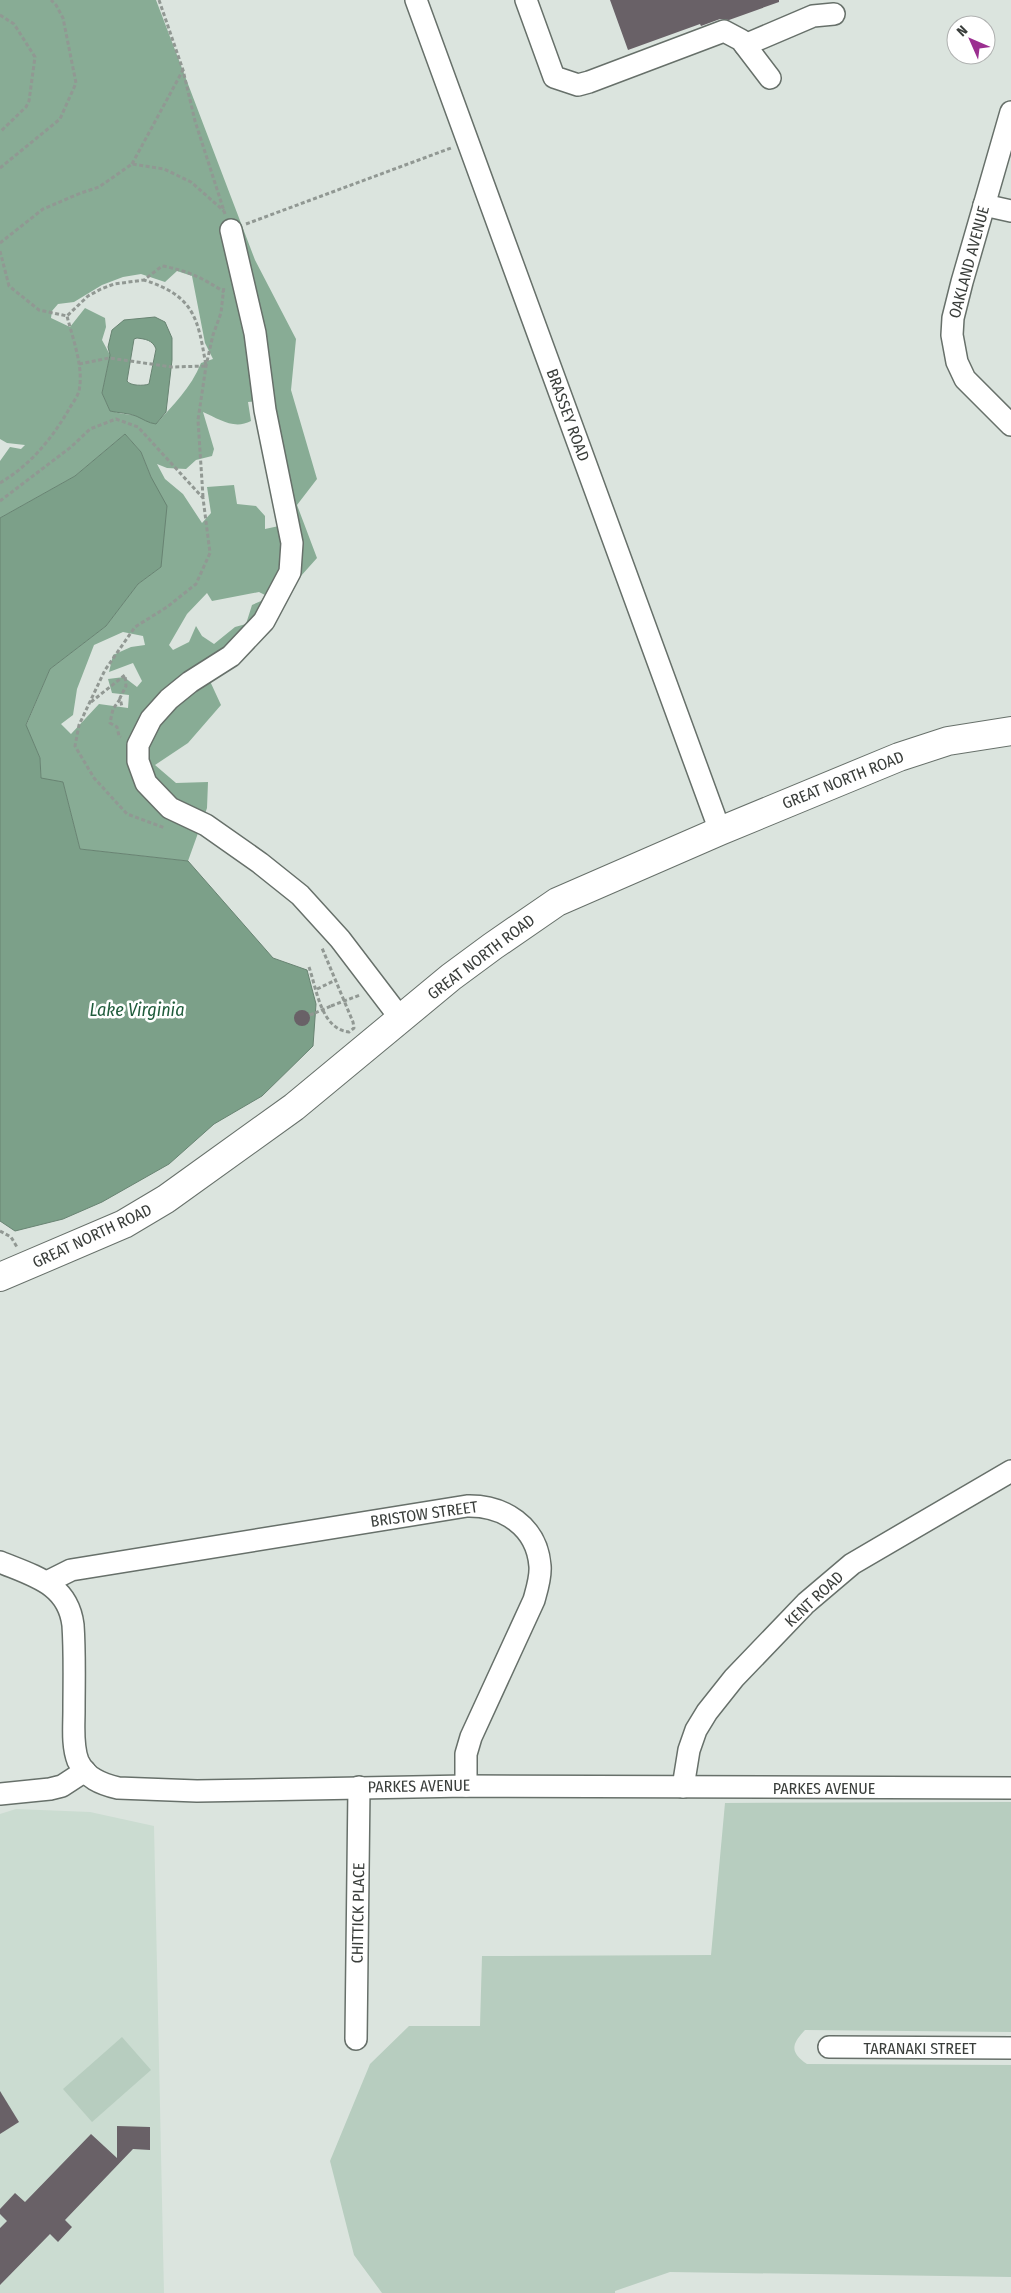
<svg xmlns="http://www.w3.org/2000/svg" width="1011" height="2293" font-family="'Fira Sans Condensed',sans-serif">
<rect width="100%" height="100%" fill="#dbe4de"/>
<polygon fill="#cbdcd1" points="16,1809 90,1812 154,1826 164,2293 0,2293 0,1814"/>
<g fill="#b7cdbf">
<path d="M1011,1802V2032L805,2030C791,2045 790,2052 807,2064L1011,2065V2277L670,2272L615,2291V2293H382L354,2255L330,2161L370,2064L409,2026H480L482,1956L711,1955L725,1803Z"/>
<polygon points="122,2037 151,2070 92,2122 63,2089"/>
</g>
<path fill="#88ac95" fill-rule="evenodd" d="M0,0H156L255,260L296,339L291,390L317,479L297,505L317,558L209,679L221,705L188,743L155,765L176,783L208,782L207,808L188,861L80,849L63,782L41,779L40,758L26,726L50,669L106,626L138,584L161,567L151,477L141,452L125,434L75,476L0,518V461L10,447L21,449L25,445L7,443L0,439ZM177,271L192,276L205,343L213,359L201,363C191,388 173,405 156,424C147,422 140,416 132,415C124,414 118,413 110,411L102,393L110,355L102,340L106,327L105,318L85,308L70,327L51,318L52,311L58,304L74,302L102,285L123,277L141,274L165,282ZM267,400L279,526L265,529V516L256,506L237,504L234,485L207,487L211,513L202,523L183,494L165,479L157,464L167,468L186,469L196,460L212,456L214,449L203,412C219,419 234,430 251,421L248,402ZM259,592L265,595L261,601L252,605L246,624L235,627L214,644L202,636L196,626L189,642L173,650L169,645L187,614L207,593L212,601ZM123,632L143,636L145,645L131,647L113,655L109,672L133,663L142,681L137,687L124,677L108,679L112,693L129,695L128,708L99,704L71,734L61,724L73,715L77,689L94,645Z"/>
<g fill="#7ca089" stroke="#688372" fill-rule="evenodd">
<path d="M155,317L165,322L172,338V360L166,412L156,424C148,423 143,419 136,416C129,413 118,413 110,411L102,393L110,355L108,347L112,330L124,320ZM137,338C145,339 153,340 156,349L149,384C144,386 130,386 127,381L134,339Z"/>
<polygon points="125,434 141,452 151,477 167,506 161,567 138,584 106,626 50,669 26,725 40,758 41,778 63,782 80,849 188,861 273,958 307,970 316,1004 313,1046 262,1096 214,1124 169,1164 102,1202 63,1219 15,1231 0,1221 0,518 75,476"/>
</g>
<g fill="#696167">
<polygon points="610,0 779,0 779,2 729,20 720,19 701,26 700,24 628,50"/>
<circle cx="302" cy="1018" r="8"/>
<polygon points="0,2091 19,2122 0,2134"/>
<polygon points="117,2126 150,2127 150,2150 133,2149 65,2220 72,2227 58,2242 50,2234 0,2285 0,2228 7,2221 0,2214 0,2209 15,2193 25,2202 91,2134 117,2158"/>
</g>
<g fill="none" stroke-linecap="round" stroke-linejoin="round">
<defs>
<g id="minor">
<polyline points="416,0 720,831"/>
<polyline points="526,0 554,77 578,85 589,82 724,31 741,40 770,78"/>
<polyline points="745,45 813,16 834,14"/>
<polyline points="1011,112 962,282 953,318 952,335 957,362 965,379 1011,425"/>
<polyline points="984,205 1011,211"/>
<polyline points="231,230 255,333 265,410 292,543 290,572 264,621 231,656 190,682 169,699 151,719 138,745 138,761 146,783 170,808 206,825 260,863 300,895 340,939 401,1019"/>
<path d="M0,1562C34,1576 68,1584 73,1625C75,1654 74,1682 74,1711C74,1726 72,1746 78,1761C86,1778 101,1784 118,1788L197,1791L466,1786L1011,1788"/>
<path d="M47,1582L71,1570L467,1506C503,1505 537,1526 540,1566C541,1577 537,1589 534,1600L471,1737L466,1754V1786"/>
<polyline points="683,1787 689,1750 696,1730 707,1712 734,1678 806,1603 852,1564 1011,1471"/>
<polyline points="0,1794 50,1789 62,1786 85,1771"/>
<polyline points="356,2039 359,1787"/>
<polyline points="829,2047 1011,2048"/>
</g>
<polyline id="highway" points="0,1277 124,1224 166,1199 294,1107 451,977 493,946 557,902 720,831 899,757 948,741 1011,731"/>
</defs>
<use href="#minor" stroke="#67706a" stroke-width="24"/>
<use href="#highway" stroke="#67706a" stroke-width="30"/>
<g stroke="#919893" stroke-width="3" stroke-dasharray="4 2.5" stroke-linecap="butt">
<polyline points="159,0 183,70 195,121 225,214"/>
<polyline points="0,15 14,24 35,57 29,101 26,107 0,132"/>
<polyline points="132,164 183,70"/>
<polyline points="0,168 60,119 76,83 63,18 56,5 51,0"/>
<polyline points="246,224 451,148"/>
<polyline points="0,243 43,209 81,193 99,187 132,164 164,169 191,182 224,211"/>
<path d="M0,251L9,286L39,310L67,316L88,296L101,289L114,284L144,280L162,266C186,270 203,278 224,292"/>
<path d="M79,364L109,358L172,367L206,366C198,319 195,296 144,280"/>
<path d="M0,483C30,465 50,441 68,411C71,405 77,398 79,391C84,367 73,340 67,316"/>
<polyline points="203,497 198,420 206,366 213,335 221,313 224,286"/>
<polyline points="0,501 71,447 90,429 116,419 138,427 203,498 210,553 196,584 167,607 135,627 105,670 79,725 75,746 94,778 127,814 165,828"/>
<polyline points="120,699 113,709 110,723 117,727 119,736 121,737"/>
<polyline points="91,702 125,675 126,686 120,698 122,707"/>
<path d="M309,967C317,990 321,1029 349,1032L354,1028L353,1022L322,948"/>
<polyline points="317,989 336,980"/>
<polyline points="331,1006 360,995"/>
<polyline points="310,1015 315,1013"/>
<polyline points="0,1231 11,1237 17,1247"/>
</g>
<use href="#minor" stroke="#fff" stroke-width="21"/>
<use href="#highway" stroke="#fff" stroke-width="28"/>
<polyline stroke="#919893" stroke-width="3" stroke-dasharray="4 2.5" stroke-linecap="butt" points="315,1013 331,1006"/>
</g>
<g text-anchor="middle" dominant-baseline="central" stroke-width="5" stroke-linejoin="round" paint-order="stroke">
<g font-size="16" fill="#3a3e3b" stroke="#fff">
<text transform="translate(969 262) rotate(-75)">OAKLAND AVENUE</text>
<text transform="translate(568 415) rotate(70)">BRASSEY ROAD</text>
<text transform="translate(843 780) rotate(-22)">GREAT NORTH ROAD</text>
<text transform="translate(481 957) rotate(-37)">GREAT NORTH ROAD</text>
<text transform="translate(92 1236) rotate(-25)">GREAT NORTH ROAD</text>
<text transform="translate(424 1514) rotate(-8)">BRISTOW STREET</text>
<text transform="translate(814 1599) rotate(-43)">KENT ROAD</text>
<text transform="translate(419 1786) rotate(-1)">PARKES AVENUE</text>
<text x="824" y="1788">PARKES AVENUE</text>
<text transform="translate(358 1913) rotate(-89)">CHITTICK PLACE</text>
<text x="920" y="2048">TARANAKI STREET</text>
</g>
<g font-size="18" font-style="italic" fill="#205c3c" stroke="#fff">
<text x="137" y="1010">Lake Virginia</text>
</g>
</g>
<g transform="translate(971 40) rotate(315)"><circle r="24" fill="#ffffff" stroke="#b0b2b1"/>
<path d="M0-4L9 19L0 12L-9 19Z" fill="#9b2f90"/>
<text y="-8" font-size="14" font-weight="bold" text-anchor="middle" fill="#3a3e3b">N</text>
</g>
</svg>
